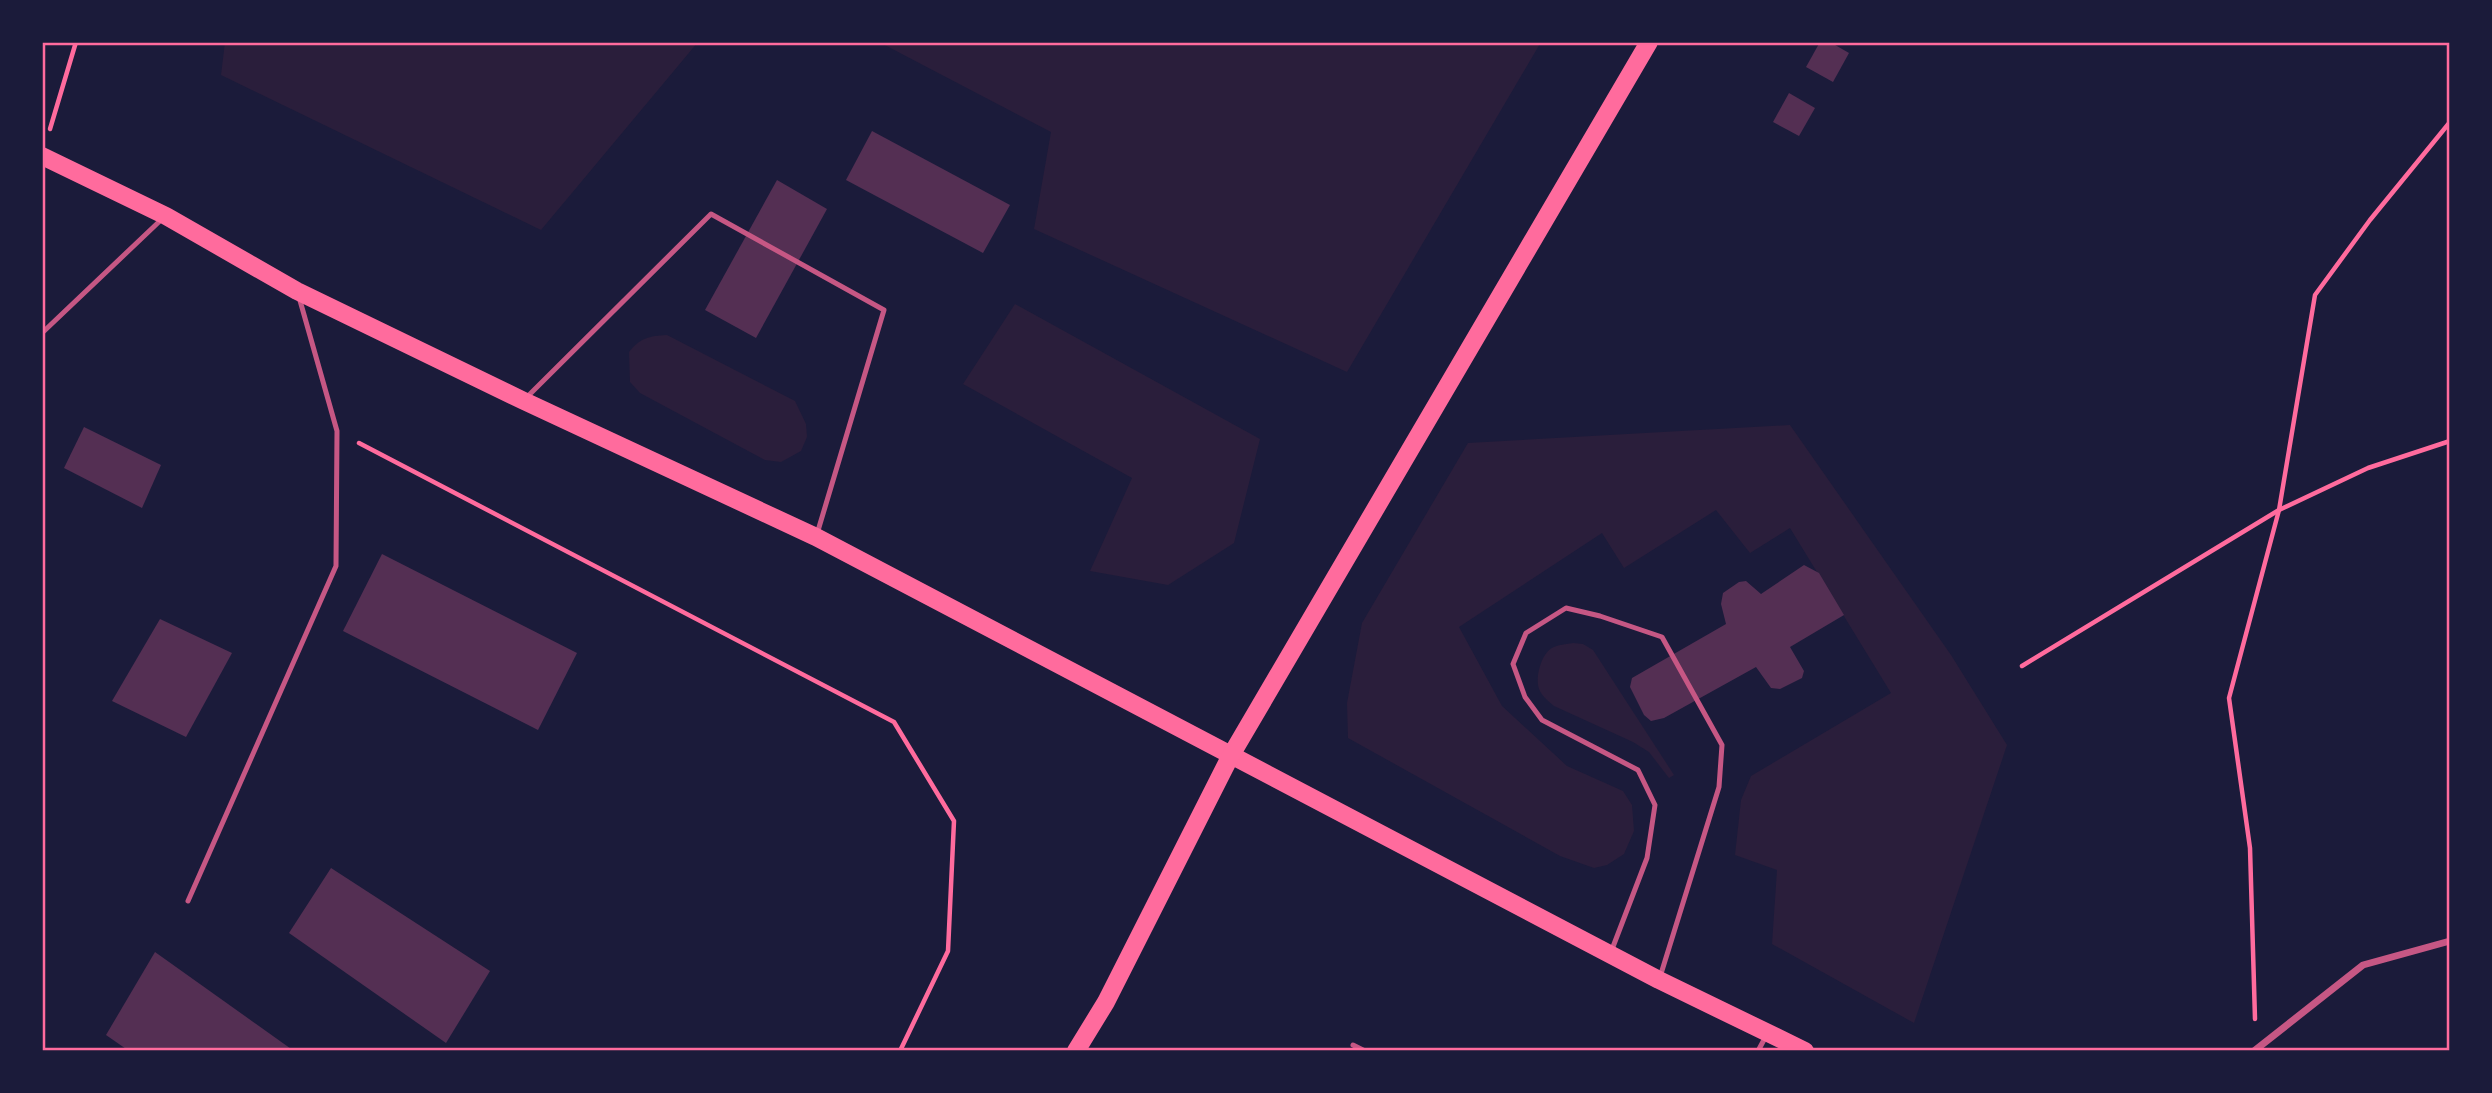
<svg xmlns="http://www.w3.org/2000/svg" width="2492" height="1093" font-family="'Roboto Condensed',sans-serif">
<rect width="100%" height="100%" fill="#1b1b3a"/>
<g fill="#2a1e3b">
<polygon points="225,42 698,42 541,230 221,75"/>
<polygon points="879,42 1541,42 1347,372 1034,229 1051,132"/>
<polygon points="1015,304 1260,439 1234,543 1168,585 1090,571 1132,478 963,384"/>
<path d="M667,335L795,401L806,424L807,437L801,451L781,462L765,460L640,393L630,382L629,352C640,338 649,336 667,335Z"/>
<polygon points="1790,425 1951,655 2007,745 1914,1023 1772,944 1777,870 1735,855 1741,800 1751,776 1891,693 1790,528 1750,553 1716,510 1624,568 1602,533 1459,627 1502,706 1567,766 1623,791 1632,805 1634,831 1624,854 1607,865 1594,868 1560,856 1348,738 1347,703 1362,623 1468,443"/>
<path d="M1573,643L1583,644L1593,650L1674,775L1669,778L1649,752L1633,742L1554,706C1548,701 1542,696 1539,689C1535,678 1541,654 1552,648C1557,645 1567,644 1573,643Z"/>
</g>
<g fill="#542f53">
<polygon points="1820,42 1830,42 1849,53 1833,82 1806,67"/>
<polygon points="1789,93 1815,108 1799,136 1773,122"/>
<polygon points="872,131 1010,205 983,253 846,180"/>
<polygon points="777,180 827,209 756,338 705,310"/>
<polygon points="84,427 161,465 142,508 64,468"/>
<polygon points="382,554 577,653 538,730 343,631"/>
<polygon points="1804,565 1819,573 1844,615 1790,647 1804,671 1802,678 1780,689 1771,688 1756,667 1664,718 1651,721 1644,715 1630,687 1632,678 1726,624 1721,604 1723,593 1739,582 1746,581 1761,594"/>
<polygon points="160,619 232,653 186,737 112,701"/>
<polygon points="331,868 490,971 446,1043 289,933"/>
<polygon points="155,952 294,1051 129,1051 106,1035"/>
</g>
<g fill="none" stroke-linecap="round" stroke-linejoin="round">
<g stroke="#ff6b9d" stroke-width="4.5">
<polyline points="50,129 76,42"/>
<polyline points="359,443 894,722 954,821 948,951 900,1051"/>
<polyline points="2022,666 2279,510 2368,468 2450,441"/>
<polyline points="2255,1019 2250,848 2229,698 2279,510 2315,295 2370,220 2450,122"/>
</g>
<g stroke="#c65784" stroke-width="5">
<polyline points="42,333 163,218"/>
<polyline points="525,399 711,214 884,310 817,534"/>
<polyline points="188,901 336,566 337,431 299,297"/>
<polyline points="1611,952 1647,858 1655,805 1638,770 1542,720 1525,697 1513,664 1526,633 1566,608 1600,616 1662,637 1722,745 1719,787 1660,977"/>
<polyline points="1353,1045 1365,1051"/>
<polyline points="1758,1051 1766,1036"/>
</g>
<polyline stroke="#c65784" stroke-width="7" points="2254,1051 2363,965 2450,941"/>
<g stroke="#ff6b9d" stroke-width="18">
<polyline points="42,156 166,216 297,291 524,401 816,537 1659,980 1805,1051"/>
<polyline points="1076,1051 1106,1002 1230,757 1649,42"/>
</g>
</g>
<rect width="2492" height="1093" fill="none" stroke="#1b1b3a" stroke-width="88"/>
<rect x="44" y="44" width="2404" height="1005" fill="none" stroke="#ff6b9d" stroke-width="2.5"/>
</svg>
